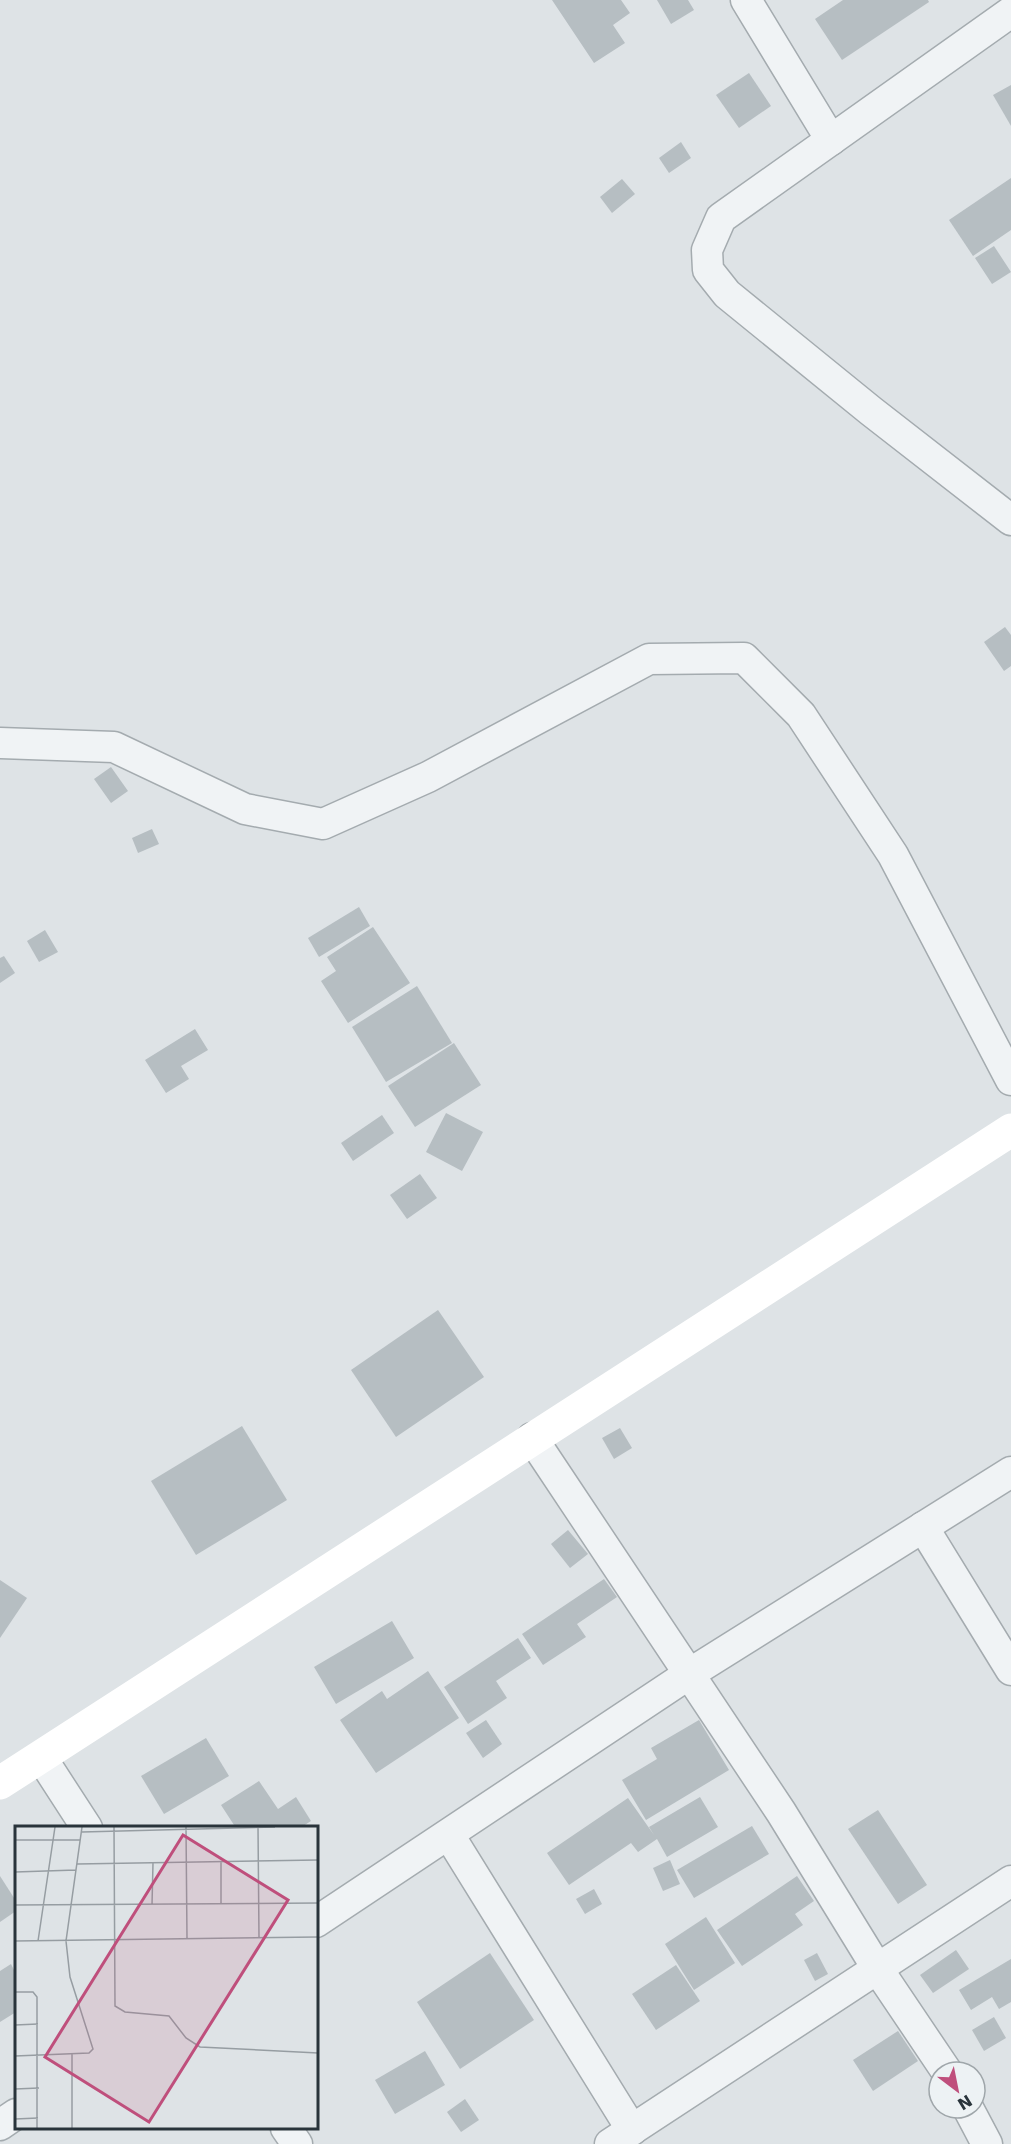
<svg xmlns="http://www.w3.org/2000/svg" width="1011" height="2144" font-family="'DejaVu Sans',sans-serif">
<rect width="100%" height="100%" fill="#dee3e6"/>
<g fill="#b6bec2">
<polygon points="552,0 621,0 630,13 613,25 625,43 594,63"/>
<polygon points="657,0 688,0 694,10 671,24"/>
<polygon points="843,0 928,0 929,2 842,60 815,19"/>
<polygon points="749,73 771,106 739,128 716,95"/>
<polygon points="1011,85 1011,126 993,95"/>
<polygon points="681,142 691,158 669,173 659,158"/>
<polygon points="1011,178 1011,230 973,256 949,220"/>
<polygon points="622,179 635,194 612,213 600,197"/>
<polygon points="994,246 1011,272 992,284 975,258"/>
<polygon points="1005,627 1011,635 1011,666 1004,671 984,642"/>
<polygon points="111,767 128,791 111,803 94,779"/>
<polygon points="152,829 159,844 138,853 132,838"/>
<polygon points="359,907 370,926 319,957 308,938"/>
<polygon points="373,927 410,983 348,1023 321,981 336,971 327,957"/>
<polygon points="45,930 58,952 39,962 27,941"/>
<polygon points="4,956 15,973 0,983 0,958"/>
<polygon points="417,986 452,1043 386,1082 352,1027"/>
<polygon points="195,1029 208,1050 181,1066 189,1079 166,1093 145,1060"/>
<polygon points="454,1043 481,1085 415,1127 388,1086"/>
<polygon points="446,1113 483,1132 462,1171 426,1152"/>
<polygon points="382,1115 394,1133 353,1161 341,1143"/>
<polygon points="420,1174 437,1198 407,1219 390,1195"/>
<polygon points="438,1310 484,1377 396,1437 351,1370"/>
<polygon points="242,1426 287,1500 196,1555 151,1481"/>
<polygon points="620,1428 632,1448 614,1459 602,1438"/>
<polygon points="568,1530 588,1554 570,1568 551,1544"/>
<polygon points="604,1579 617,1597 577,1624 586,1637 543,1665 522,1634"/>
<polygon points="0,1580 27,1598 0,1638"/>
<polygon points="392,1621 414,1658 336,1704 314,1667"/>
<polygon points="518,1638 531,1658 496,1681 507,1698 468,1724 444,1687"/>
<polygon points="428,1671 459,1718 376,1773 340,1720 382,1691 387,1699"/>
<polygon points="486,1720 502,1744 483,1758 466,1733"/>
<polygon points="699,1720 729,1770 646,1820 622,1780 657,1759 651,1748"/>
<polygon points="206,1738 229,1776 164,1814 141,1776"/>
<polygon points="259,1781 278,1809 296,1797 311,1821 300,1828 231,1828 234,1825 221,1805"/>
<polygon points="700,1797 718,1827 667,1857 657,1839 638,1852 631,1843 569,1885 547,1853 628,1798 654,1835 649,1827"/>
<polygon points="878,1810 927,1885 898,1904 848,1829"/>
<polygon points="752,1826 769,1854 694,1898 677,1870"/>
<polygon points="670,1860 680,1884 663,1891 653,1868"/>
<polygon points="0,1876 16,1901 16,1911 0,1922"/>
<polygon points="797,1876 814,1901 795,1914 803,1925 742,1966 717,1930"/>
<polygon points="594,1889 602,1904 585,1914 576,1899"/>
<polygon points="706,1917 735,1963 694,1990 665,1944"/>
<polygon points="956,1950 969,1969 933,1993 920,1975"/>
<polygon points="490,1953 534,2020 460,2069 417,2002"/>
<polygon points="817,1953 828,1974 815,1981 804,1960"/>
<polygon points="1011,1959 1011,2002 999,2009 992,1997 971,2010 959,1990"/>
<polygon points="11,1964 16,1974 16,2012 0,2022 0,1971"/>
<polygon points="676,1965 700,2001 656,2030 632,1994"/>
<polygon points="994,2017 1006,2038 984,2051 972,2030"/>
<polygon points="898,2031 918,2061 873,2091 853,2060"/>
<polygon points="425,2051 445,2085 395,2114 375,2080"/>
<polygon points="465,2099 479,2120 461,2132 447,2112"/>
</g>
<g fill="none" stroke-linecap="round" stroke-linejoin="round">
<defs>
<g id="street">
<polyline points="746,0 831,140"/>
<polyline points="1011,12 721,218 707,250 708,270 727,294 871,411 1011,520"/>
<polyline points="0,743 114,747 245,809 323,824 428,777 649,659 744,658 801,715 893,855 1011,1080"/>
<polyline points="532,1438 781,1812 877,1968 947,2072"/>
<polyline points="923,1527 1011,1670"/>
<polyline points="41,1757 87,1828"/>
<polyline points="449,1835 632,2130"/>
<polyline points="316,1922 689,1674 1011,1472"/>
<polyline points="968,2108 987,2144"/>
<polyline points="0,2125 16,2114"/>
<polyline points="286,2128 297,2144"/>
<polyline points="610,2144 1011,1881"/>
</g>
</defs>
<use href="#street" stroke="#a4abaf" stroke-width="33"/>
<use href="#street" stroke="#f0f3f5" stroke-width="30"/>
<polyline stroke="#fff" stroke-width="33" points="0,1783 1011,1130"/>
</g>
<g transform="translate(15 1826)">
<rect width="303" height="303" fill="#dee3e6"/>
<path fill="none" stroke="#969da2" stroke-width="1.5" d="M99,1L100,180L110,186L154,190L171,212L185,221L303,227M171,1L172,113M243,1L244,112M67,6L260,1M0,14H65M62,38L303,34M0,46L61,44M206,77V35M0,79L303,77M137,79L138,37M0,115L303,111M23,115L40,1M0,166H18L22,171V302M0,199L23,198M0,230L74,227L78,223L55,151L51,115L67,1M0,263L24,262M0,293L23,292M57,302V228"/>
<path fill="#bf4f7c" fill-opacity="0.15" stroke="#bf4f7c" stroke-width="3" d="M168,9L273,74L134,296L30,231Z"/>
<rect width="303" height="303" fill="none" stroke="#29343b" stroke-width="3"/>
</g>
<g transform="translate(957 2090) rotate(148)"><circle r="28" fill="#edf2f4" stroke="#9fa6aa" stroke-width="1.5"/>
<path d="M0-4.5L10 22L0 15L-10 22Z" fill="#bf4f7c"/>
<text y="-9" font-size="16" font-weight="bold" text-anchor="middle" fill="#29343b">N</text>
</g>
</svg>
